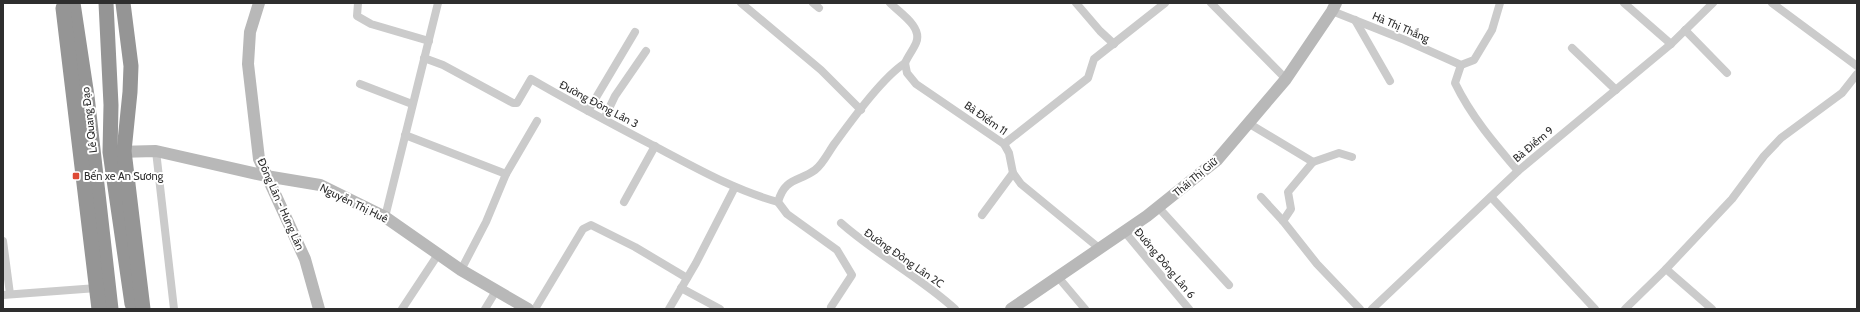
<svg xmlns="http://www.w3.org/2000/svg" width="1860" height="312" font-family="Cabin,sans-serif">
<rect width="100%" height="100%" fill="#fff"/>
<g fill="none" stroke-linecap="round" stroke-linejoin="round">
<g stroke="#cbcbcb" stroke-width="8">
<polyline points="358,3 357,16 371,24 429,41"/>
<polyline points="741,3 821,70 861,110"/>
<polyline points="813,3 819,8"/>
<path d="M890,3C900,13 923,27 916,43C913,50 908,56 905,63L907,73L916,84L1004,144L1009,153L1013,173L1021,184L1099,248"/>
<polyline points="1076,3 1100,31 1114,44"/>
<polyline points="1211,3 1286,79"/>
<polyline points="1624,3 1671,44"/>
<polyline points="1772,3 1857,66"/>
<polyline points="1332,11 1405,40 1461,65 1474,60 1492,30 1500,3"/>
<polyline points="1355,20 1390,81"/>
<polyline points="1685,30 1727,73"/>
<polyline points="1572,48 1616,90"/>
<path d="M424,58L443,65L513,103H517L531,79C572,103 614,125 656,147C696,168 734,190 778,202"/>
<path d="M1461,65L1455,83C1471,116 1494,143 1518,171"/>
<polyline points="360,84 412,104"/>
<polyline points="588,111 635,32"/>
<polyline points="604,119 615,96 646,51"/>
<polyline points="1248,123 1313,162 1288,192 1291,209 1283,221"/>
<polyline points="405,135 506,174 537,121"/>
<polyline points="1004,144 1088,78 1094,59 1165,3"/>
<polyline points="156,151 174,309"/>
<polyline points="1313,162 1339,153 1352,157"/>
<polyline points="1261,197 1283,221 1317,264 1360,309"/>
<polyline points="1491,197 1595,309"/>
<polyline points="624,202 655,146"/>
<polyline points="1158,207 1229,285"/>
<polyline points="982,215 1013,173"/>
<polyline points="385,217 438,3"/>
<path d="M841,223C877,255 920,277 955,309"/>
<polyline points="1124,231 1189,309"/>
<polyline points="3,241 10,294"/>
<polyline points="1666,269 1732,199 1764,156 1781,138 1842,93 1857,74"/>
<polyline points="461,270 486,222 506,174"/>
<polyline points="1058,277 1085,309"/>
<polyline points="681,288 720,309"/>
<polyline points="3,295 97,288"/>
<path d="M831,307L852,275L837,250L787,214L778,202C785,177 799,182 815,170C823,164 829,151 835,143C852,120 882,78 905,63"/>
<polyline points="402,309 439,253"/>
<polyline points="485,309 496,291"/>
<polyline points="535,309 583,229 591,225 635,247 687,278"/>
<polyline points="669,309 696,263 735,187"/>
<polyline points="1372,309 1518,171 1671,44 1713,3"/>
<polyline points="1625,309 1666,269 1712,309"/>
</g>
<g stroke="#b8b8b8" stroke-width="12">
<polyline points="259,3 250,32 248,64 259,159 305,259 319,309"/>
<polyline points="116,152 156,151 266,176 320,185 385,217 461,270 528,309"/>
<polyline points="1011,309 1147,216 1217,160 1286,79 1332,11 1336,3"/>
</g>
<g stroke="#959595" stroke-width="15">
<polyline points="73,3 87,96 111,309"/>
<polyline points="106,3 111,105 110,152 132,304"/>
<polyline points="123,3 131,66 130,92 124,151 143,309"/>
<polyline points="63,8 99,309"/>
</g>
</g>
<rect fill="#de4a36" stroke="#fff" stroke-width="1.5" x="72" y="172" width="8" height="8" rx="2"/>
<g text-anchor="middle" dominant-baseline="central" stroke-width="4" stroke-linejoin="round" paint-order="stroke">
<g font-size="11" fill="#2e2e2e" stroke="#fff">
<text transform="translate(1401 27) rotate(23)">Hà Thị Thắng</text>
<text transform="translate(599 104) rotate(28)">Đường Đông Lân 3</text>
<text transform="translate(986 118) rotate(35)">Bà Điểm 11</text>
<text transform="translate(89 120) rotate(-97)">Lê Quang Đạo</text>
<text transform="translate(1533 144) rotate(-40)">Bà Điểm 9</text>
<text transform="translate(1195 177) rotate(-40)">Thái Thị Giữ</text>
<text transform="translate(354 203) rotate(26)">Nguyễn Thị Huê</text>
<text transform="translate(281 204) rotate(66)">Đông Lân - Hưng Lân</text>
<text transform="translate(904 258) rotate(35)">Đường Đông Lân 2C</text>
<text transform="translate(1165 263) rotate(50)">Đường Đông Lân 6</text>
</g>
<g font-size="11" fill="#2e2e2e" stroke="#fff" text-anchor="start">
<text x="84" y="176">Bến xe An Sương</text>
</g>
</g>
<rect width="1860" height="312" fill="none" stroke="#2e2e2e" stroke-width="8"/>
</svg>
